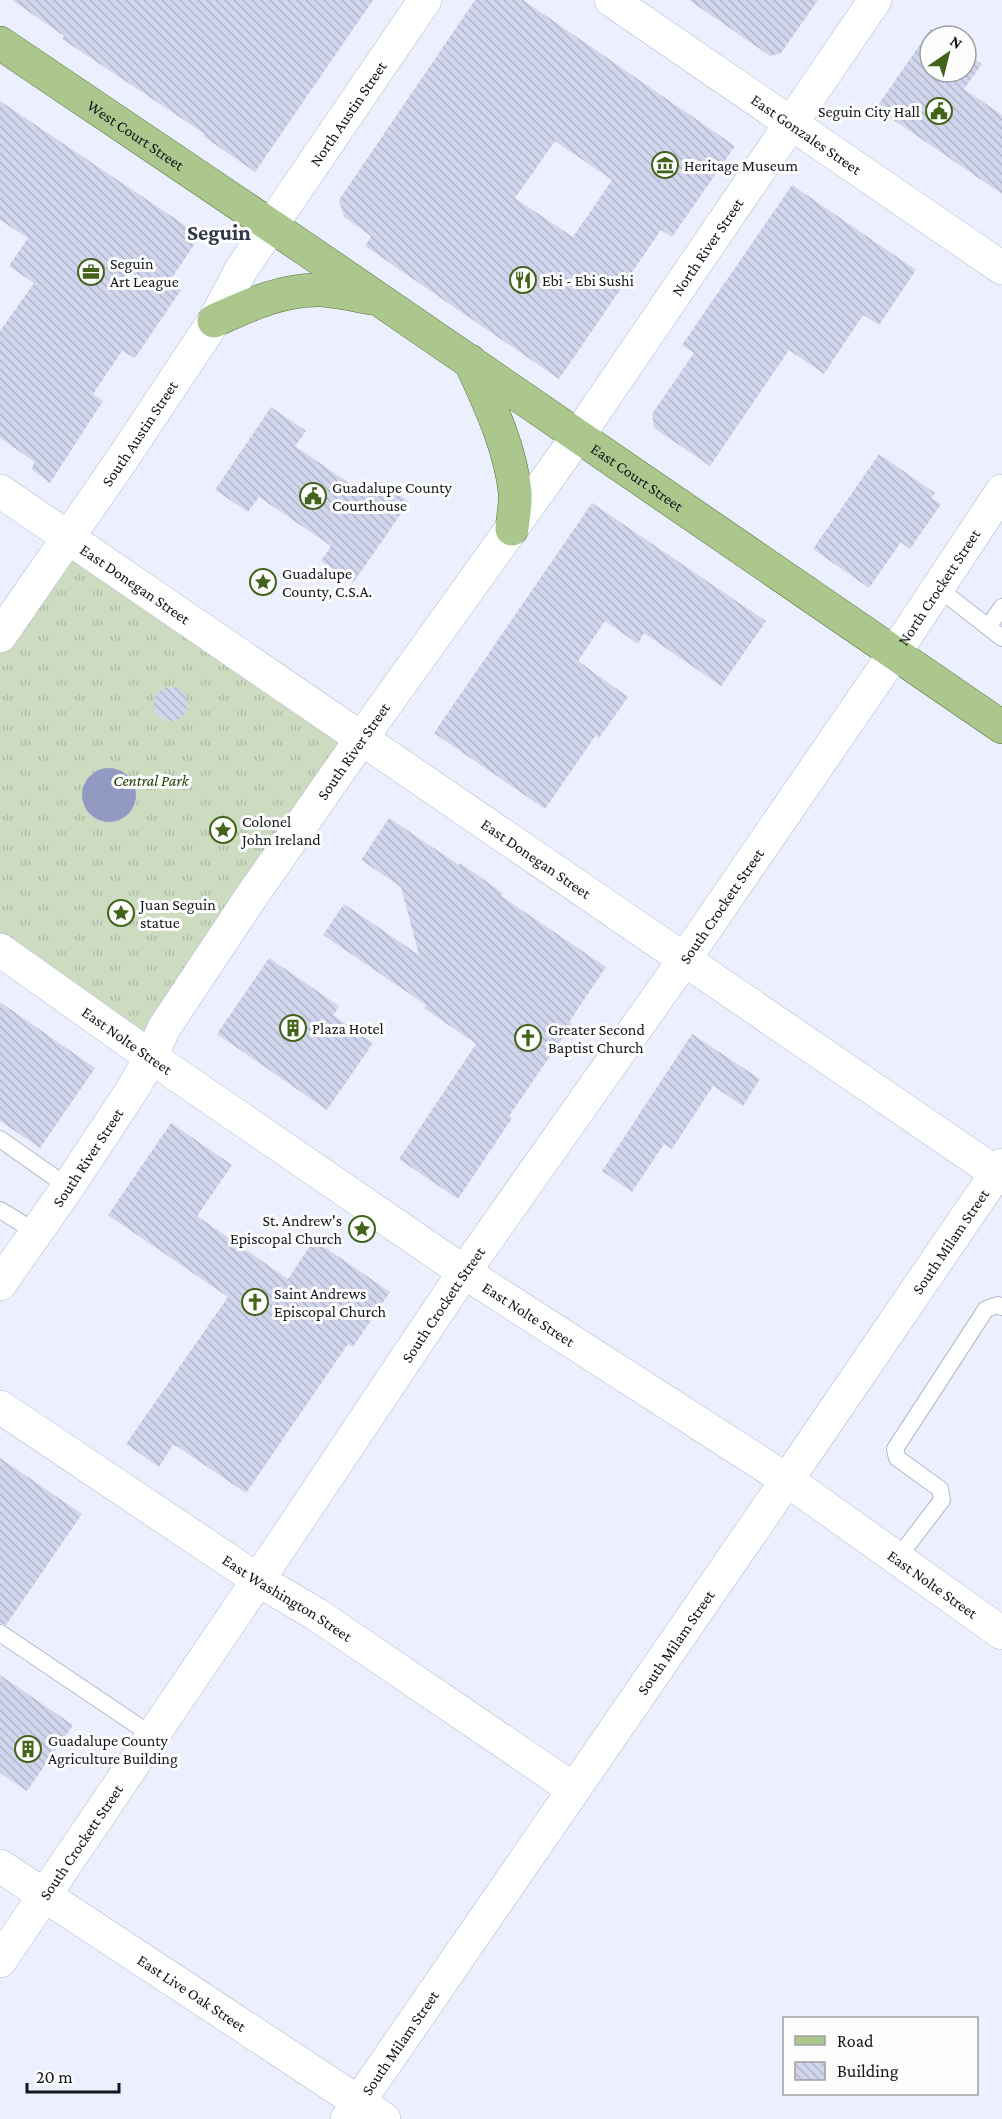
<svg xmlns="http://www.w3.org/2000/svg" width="1002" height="2119" font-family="'Crimson Pro',serif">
<defs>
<pattern id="grass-tufts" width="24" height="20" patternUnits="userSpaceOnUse" patternTransform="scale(1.5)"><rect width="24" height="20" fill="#cddcc1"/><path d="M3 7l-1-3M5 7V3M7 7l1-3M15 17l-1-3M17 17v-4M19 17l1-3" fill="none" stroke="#afbca5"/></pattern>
<pattern id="building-back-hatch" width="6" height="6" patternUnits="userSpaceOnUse" patternTransform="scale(1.5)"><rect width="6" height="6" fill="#d1d6ed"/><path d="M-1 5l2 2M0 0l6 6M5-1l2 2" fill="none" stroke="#b3b7cb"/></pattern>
</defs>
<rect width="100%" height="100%" fill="#eceffd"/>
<polygon fill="url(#grass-tufts)" points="68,539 362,739 151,1057 0,950 0,636"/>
<circle fill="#929ac2" cx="109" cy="795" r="27"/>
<g fill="url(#building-back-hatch)" fill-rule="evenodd">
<polygon points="12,0 373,0 255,172 203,136 205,134 62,39 64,36"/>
<path d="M475,0H523L735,146L672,237L661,230L559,379L365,246L371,236L344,217L339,200ZM555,141L612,180L573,237L515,198Z"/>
<polygon points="689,0 818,0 781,53 770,56"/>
<polygon points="931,29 941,36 930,36 930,72 966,72 966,53 982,64 964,89 1002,115 1002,194 876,108"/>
<polygon points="0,101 192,230 196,242 169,282 181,290 135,358 122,351 93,394 103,401 50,483 31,469 35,462 0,438 0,331 34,283 9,266 28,238 0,220"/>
<polygon points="792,185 916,270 879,325 863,315 824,374 789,350 710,466 654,428 652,414 694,353 682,345"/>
<polygon points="271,407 306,431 295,446 366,495 376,479 409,502 353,583 321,561 331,546 259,497 248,512 215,490"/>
<polygon points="879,454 935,493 931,498 941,504 910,549 901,542 869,588 813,549"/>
<polygon points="592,503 766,621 721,686 644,633 638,644 605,621 578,661 628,697 599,738 596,735 545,809 434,733"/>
<circle cx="171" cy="704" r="17"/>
<polygon points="389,818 459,865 460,863 503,893 501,896 606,967 569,1022 572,1024 509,1116 512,1118 458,1199 399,1159 476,1044 424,1008 426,1005 323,935 344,904 419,955 401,887 361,860"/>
<polygon points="269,958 339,1006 333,1015 373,1043 327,1110 217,1034"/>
<polygon points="0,1002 95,1068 40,1148 0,1121"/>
<polygon points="692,1034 760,1079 743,1106 713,1086 672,1149 664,1144 632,1192 602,1171"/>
<polygon points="171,1123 232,1165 197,1216 288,1279 314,1240 390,1292 353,1347 348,1344 246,1493 178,1447 173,1445 159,1467 126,1444 228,1297 108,1215"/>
<polygon points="0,1458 82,1514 6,1625 0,1623"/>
<polygon points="0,1675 73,1725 27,1791 0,1773"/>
</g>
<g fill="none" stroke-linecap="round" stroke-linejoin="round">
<defs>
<g id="lane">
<polyline points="938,588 1002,638"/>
<polyline points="988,627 1002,607"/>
<polyline points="0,1139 68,1187"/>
<polyline points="0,1210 36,1232"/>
<polyline points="897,1559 942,1500 940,1489 897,1458 895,1449 986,1309 998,1305 1002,1307"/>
<polyline points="0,1633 153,1736"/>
</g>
<g id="street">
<path id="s1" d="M611,0L1002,268"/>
<path id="s2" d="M0,491L1002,1177"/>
<path id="s3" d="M0,950L151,1057L464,1272L787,1480L1002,1633"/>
<path id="s4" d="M0,1284L68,1187L132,1090L151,1057L164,1028L251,897L378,715L578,436L875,0"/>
<path id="s5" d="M0,1407L258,1580L316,1614L573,1789"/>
<path id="s6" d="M0,1866L384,2119"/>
<path id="s7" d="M0,1961L258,1580L464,1272L684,960L894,654L1002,491"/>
<path id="s8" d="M347,2119L787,1480L1002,1165"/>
</g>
<g id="secondary">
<path id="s9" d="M0,636L123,458L214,321L241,270L425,0"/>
</g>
<g id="primary">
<path id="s10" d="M0,43L304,248L1002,727"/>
<path d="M214,321C249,305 282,289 321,290C337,291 355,295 371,298"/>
<path d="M470,361C489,403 510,446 515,492C516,504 513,517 512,529"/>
</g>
</defs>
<use href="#lane" stroke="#b2b7cd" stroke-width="18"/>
<use href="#street" stroke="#b2b7cd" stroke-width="34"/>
<use href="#secondary" stroke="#b2b7cd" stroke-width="34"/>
<use href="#primary" stroke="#537135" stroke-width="34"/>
<use href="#lane" stroke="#fff" stroke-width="16"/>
<use href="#street" stroke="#fff" stroke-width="33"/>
<use href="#secondary" stroke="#fff" stroke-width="33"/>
<use href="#primary" stroke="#acc78e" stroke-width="33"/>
</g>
<defs>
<symbol id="civic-ring" viewBox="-11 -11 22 22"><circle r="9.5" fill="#fdfdfd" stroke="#426319" stroke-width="1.5"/><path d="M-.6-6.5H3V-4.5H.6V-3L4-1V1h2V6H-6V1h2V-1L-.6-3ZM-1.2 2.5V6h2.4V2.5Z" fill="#426319"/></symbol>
<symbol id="museum-ring" viewBox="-11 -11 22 22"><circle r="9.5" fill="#fdfdfd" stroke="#426319" stroke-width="1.5"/><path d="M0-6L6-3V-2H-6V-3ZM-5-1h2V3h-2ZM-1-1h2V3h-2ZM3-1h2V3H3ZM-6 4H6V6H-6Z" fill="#426319"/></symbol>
<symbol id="office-ring" viewBox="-11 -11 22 22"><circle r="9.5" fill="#fdfdfd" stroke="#426319" stroke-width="1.5"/><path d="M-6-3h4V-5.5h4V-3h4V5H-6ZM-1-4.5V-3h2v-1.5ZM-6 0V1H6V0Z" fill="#426319"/></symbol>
<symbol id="restaurant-ring" viewBox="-11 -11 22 22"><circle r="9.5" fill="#fdfdfd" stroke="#426319" stroke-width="1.5"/><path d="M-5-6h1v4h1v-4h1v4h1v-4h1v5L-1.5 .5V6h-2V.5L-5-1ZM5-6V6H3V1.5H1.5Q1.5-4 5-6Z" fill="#426319"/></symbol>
<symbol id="sight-ring" viewBox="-11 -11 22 22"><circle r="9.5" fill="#fdfdfd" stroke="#426319" stroke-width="1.5"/><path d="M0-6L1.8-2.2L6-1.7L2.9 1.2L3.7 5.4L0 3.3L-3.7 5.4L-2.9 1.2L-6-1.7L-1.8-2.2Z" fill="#426319"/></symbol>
<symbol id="building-ring" viewBox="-11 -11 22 22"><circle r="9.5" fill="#fdfdfd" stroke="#426319" stroke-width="1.5"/><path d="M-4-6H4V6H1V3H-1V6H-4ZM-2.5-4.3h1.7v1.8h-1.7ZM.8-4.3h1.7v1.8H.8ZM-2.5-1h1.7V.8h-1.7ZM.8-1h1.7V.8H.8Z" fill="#426319"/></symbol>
<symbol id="church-ring" viewBox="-11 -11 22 22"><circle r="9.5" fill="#fdfdfd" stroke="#426319" stroke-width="1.5"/><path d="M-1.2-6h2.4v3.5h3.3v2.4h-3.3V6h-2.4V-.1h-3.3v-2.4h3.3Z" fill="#426319"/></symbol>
</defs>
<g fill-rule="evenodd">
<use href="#civic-ring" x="924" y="96" width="30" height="30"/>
<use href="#museum-ring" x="650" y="150" width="30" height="30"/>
<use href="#office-ring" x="76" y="257" width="30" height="30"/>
<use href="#restaurant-ring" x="508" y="265" width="30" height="30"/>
<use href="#civic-ring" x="298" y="481" width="30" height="30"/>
<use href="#sight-ring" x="248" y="567" width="30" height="30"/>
<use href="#sight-ring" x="208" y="815" width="30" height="30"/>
<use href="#sight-ring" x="106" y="898" width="30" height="30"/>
<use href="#building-ring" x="278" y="1013" width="30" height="30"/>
<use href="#church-ring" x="513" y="1023" width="30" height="30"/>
<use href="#sight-ring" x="347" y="1214" width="30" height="30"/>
<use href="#church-ring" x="240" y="1287" width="30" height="30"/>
<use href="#building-ring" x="13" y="1734" width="30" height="30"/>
</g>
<g text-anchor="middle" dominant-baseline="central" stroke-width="6" stroke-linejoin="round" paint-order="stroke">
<g font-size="16" fill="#13151c" stroke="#fdfdfd" text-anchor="start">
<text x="920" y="111" text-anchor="end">Seguin City Hall</text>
<text x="684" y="165">Heritage Museum</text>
<text x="110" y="263">Seguin<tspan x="110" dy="18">Art League</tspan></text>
<text x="542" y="280">Ebi - Ebi Sushi</text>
<text x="332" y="487">Guadalupe County<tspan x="332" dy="18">Courthouse</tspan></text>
<text x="282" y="573">Guadalupe<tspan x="282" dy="18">County, C.S.A.</tspan></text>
<text x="242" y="821">Colonel<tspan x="242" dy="18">John Ireland</tspan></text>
<text x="140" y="904">Juan Seguin<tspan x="140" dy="18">statue</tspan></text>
<text x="312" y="1028">Plaza Hotel</text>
<text x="548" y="1029">Greater Second<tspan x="548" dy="18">Baptist Church</tspan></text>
<text x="342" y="1220" text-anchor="end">St. Andrew's<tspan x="342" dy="18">Episcopal Church</tspan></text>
<text x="274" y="1293">Saint Andrews<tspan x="274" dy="18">Episcopal Church</tspan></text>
<text x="48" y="1740">Guadalupe County<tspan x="48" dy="18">Agriculture Building</tspan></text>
</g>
<g font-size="16" fill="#13151c" stroke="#fdfdfd">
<text stroke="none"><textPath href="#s9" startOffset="628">North Austin Street</textPath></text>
<text stroke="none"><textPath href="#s10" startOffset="164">West Court Street</textPath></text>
<text stroke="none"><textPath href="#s1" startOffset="237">East Gonzales Street</textPath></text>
<text stroke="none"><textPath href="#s4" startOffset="1256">North River Street</textPath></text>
<text stroke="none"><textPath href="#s9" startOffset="246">South Austin Street</textPath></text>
<text stroke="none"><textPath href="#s10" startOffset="771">East Court Street</textPath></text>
<text stroke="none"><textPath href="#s2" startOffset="164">East Donegan Street</textPath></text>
<text stroke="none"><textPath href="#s7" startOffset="1664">North Crockett Street</textPath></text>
<text stroke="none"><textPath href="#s4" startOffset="640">South River Street</textPath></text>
<text stroke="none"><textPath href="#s2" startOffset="650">East Donegan Street</textPath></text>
<text stroke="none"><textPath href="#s7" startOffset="1278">South Crockett Street</textPath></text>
<text stroke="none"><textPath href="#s3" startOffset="156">East Nolte Street</textPath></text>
<text stroke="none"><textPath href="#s4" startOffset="154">South River Street</textPath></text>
<text stroke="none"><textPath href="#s8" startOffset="1065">South Milam Street</textPath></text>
<text stroke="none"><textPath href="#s7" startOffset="792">South Crockett Street</textPath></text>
<text stroke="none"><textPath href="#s3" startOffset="642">East Nolte Street</textPath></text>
<text stroke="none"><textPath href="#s3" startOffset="1128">East Nolte Street</textPath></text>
<text stroke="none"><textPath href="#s5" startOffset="345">East Washington Street</textPath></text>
<text stroke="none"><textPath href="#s8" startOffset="579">South Milam Street</textPath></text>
<text stroke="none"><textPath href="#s7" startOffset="144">South Crockett Street</textPath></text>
<text stroke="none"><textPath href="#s6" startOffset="230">East Live Oak Street</textPath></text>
<text stroke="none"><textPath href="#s8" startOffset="93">South Milam Street</textPath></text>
</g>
<g font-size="16" font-style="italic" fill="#253e00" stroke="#fdfdfd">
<text x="151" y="780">Central Park</text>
</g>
<g font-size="22" font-weight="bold" fill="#313546" stroke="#fdfdfd">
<text x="219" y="232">Seguin</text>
</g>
</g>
<rect x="783" y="2017" width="195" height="78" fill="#fdfdfd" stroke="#9fa0a3" stroke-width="1.5"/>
<rect x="795" y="2036" width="30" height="9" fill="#acc78e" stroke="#9fa0a3" stroke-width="1.5"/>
<text x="837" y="2047" font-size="18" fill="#13151c">Road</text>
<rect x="795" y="2062" width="30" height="18" fill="url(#building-back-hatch)" stroke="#9fa0a3" stroke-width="1.5"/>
<text x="837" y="2077" font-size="18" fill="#13151c">Building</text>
<g transform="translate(948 54) rotate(35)"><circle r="28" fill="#fdfdfd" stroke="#9fa0a3" stroke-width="1.5"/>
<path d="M0-4.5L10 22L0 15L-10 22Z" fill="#426319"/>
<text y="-9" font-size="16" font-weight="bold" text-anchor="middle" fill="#13151c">N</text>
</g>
<path d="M27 2083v9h92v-9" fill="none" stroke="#13151c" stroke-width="3"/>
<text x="36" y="2083" font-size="18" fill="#13151c" stroke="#fdfdfd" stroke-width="4.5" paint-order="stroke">20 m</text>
</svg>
